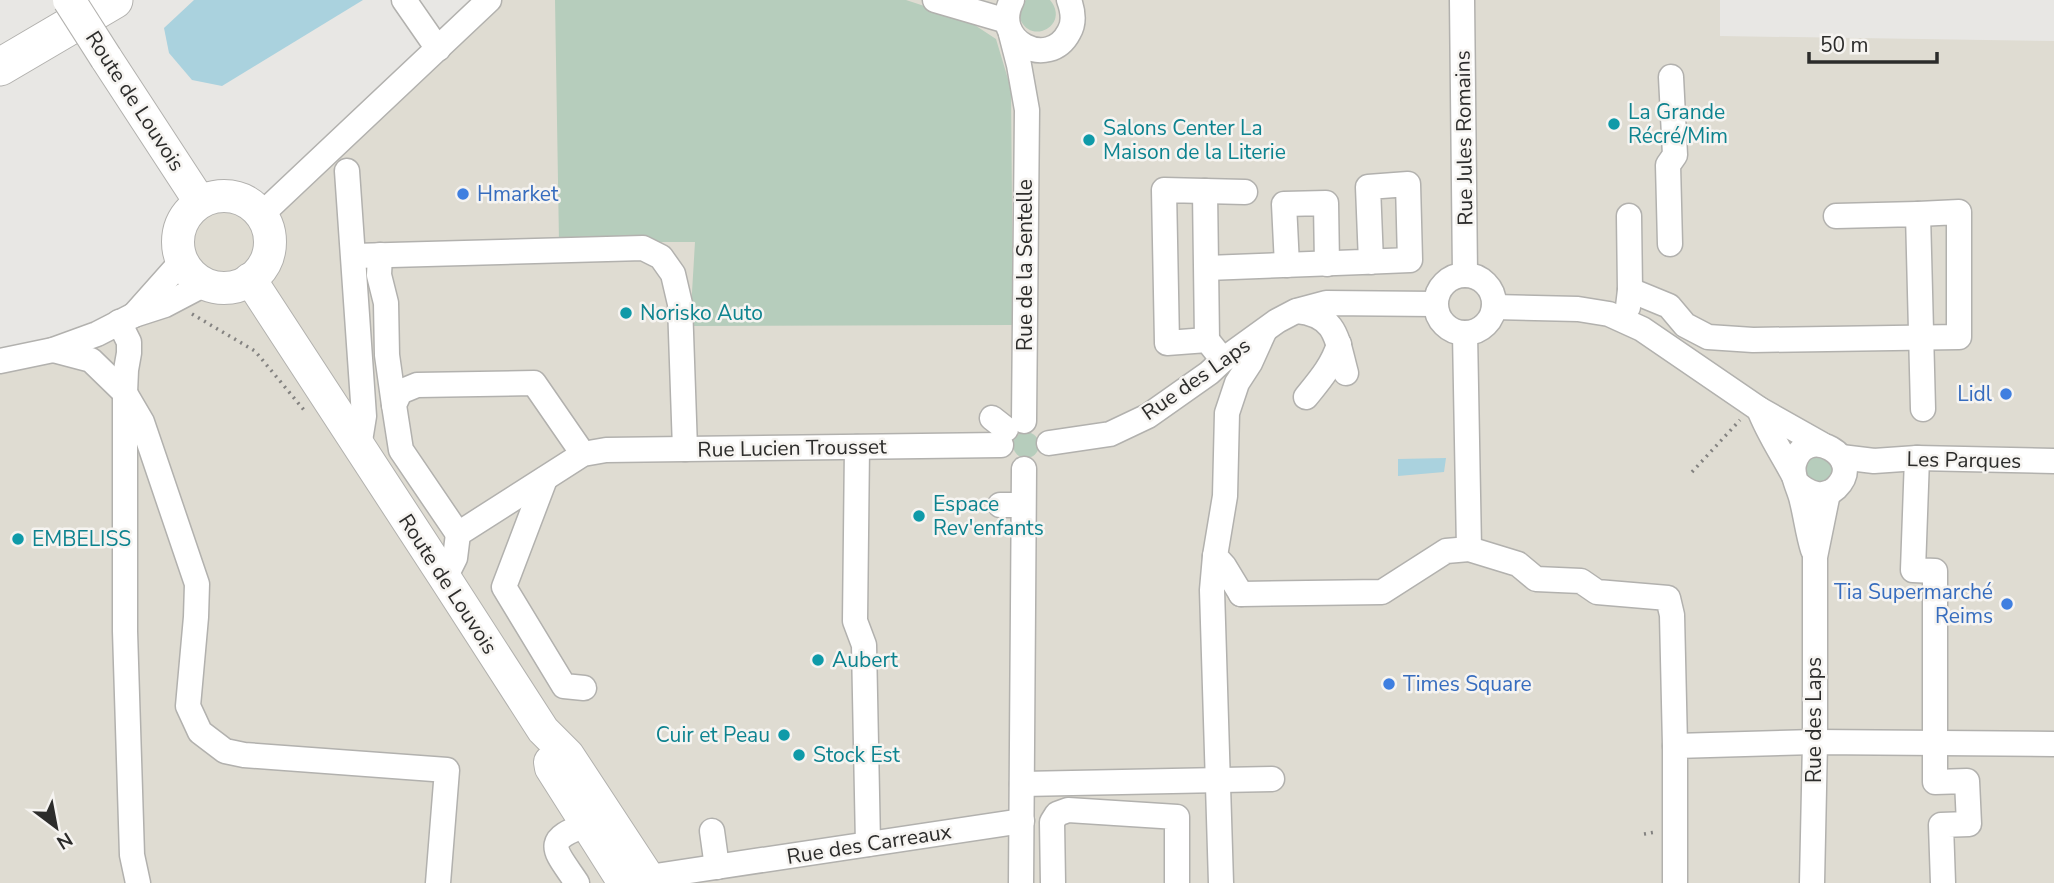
<svg xmlns="http://www.w3.org/2000/svg" width="2054" height="883" font-family="'Nunito Sans',sans-serif">
<rect width="100%" height="100%" fill="#e8e7e4"/>
<polygon fill="#dfdcd2" points="489,0 1720,0 1720,36 2054,41 2054,883 0,883 0,361 119,322 179,251 178,235 183,222 190,210 213,197 227,196 240,198 252,205 261,214"/>
<g fill="#b6cdbc">
<polygon points="555,0 906,0 967,20 996,39 1011,89 1013,325 690,326 695,242 559,242"/>
<path d="M1026,0H1050C1070,24 1033,45 1021,21C1018,14 1021,6 1026,0Z"/>
<circle cx="1026" cy="445" r="13"/>
<polygon points="1819,454 1835,467 1830,483 1809,485 1802,466 1804,461"/>
</g>
<g fill="#aad2de">
<polygon points="194,0 363,0 222,86 192,80 169,53 164,28"/>
<polygon points="1446,458 1444,472 1398,476 1398,459"/>
</g>
<g fill="none" stroke-linecap="round" stroke-linejoin="round">
<defs>
<g id="minor">
<polyline points="404,0 438,49"/>
<polyline points="935,0 1007,21"/>
<path d="M1012,0C990,41 1049,71 1069,32C1075,22 1073,11 1069,0"/>
<polyline points="1462,0 1465,275"/>
<polyline points="1011,34 1019,65 1027,110 1024,421"/>
<polyline points="347,171 364,416 359,447"/>
<polyline points="1205,191 1207,340"/>
<polyline points="261,215 489,0"/>
<polyline points="1836,216 1918,214 1923,409"/>
<polyline points="1670,244 1668,165 1675,155 1671,77"/>
<polyline points="380,255 379,275 386,303 387,355 394,405"/>
<polyline points="354,256 643,248 661,257 673,274 680,304 685,449"/>
<polyline points="1287,265 1284,204 1326,203 1327,264"/>
<polyline points="1207,268 1362,262 1410,260 1408,184 1368,187 1371,262"/>
<circle cx="1465" cy="304" r="29"/>
<polyline points="1630,290 1669,306 1685,325 1708,337 1753,340 1959,337 1959,212 1918,214"/>
<polyline points="1494,307 1578,309 1609,314 1642,329 1759,409 1821,444"/>
<polyline points="1628,307 1630,290 1629,216"/>
<path d="M1297,311C1337,315 1337,340 1346,373"/>
<polyline points="134,315 182,261"/>
<polyline points="119,322 129,342 129,353 126,370 125,393 125,631 132,855 138,883"/>
<polyline points="1465,333 1469,549"/>
<polyline points="53,350 91,360 125,393 142,422 197,584 196,617 188,706 200,732 225,751 244,755 447,770 438,883"/>
<polyline points="1223,360 1207,340 1167,343 1164,190 1245,192"/>
<polyline points="0,361 53,350 97,334 134,315 165,305 205,284"/>
<path d="M1306,397C1319,381 1333,365 1339,344"/>
<path d="M1759,409C1768,433 1782,453 1794,476"/>
<polyline points="992,418 1006,429"/>
<polyline points="1049,443 1110,434 1148,416 1209,373 1223,360 1277,321 1296,311 1326,303 1435,304"/>
<polyline points="857,447 855,621 864,645 868,844"/>
<polyline points="1841,457 1874,461 1917,458 2054,461"/>
<polyline points="1917,458 1913,570 1935,571 1935,782 1967,781 1969,824 1941,825 1943,883"/>
<polyline points="545,479 504,587 564,686 584,688"/>
<path d="M1797,483C1808,494 1824,499 1836,488C1868,457 1804,422 1794,464C1791,476 1800,490 1802,501C1806,517 1808,534 1813,550"/>
<polyline points="1000,505 1023,505"/>
<polyline points="458,534 401,450 394,405 400,392 417,385 534,383 583,454"/>
<polyline points="1215,556 1212,590 1221,883"/>
<polyline points="445,578 455,558 458,534 583,454 606,450 1001,445"/>
<polyline points="1241,594 1382,592 1446,551 1469,549 1518,564 1536,579 1581,581 1597,592 1668,598 1672,615 1675,746"/>
<polyline points="1241,594 1224,566 1215,556 1225,496 1227,413 1237,383 1250,363 1264,332"/>
<polyline points="1022,784 1272,779"/>
<polyline points="712,831 717,867"/>
<polyline points="649,877 1022,821"/>
<path d="M577,883C556,851 540,840 587,825"/>
<polyline points="1021,883 1024,469"/>
<polyline points="1053,883 1052,822 1057,814 1068,810 1177,817 1177,883"/>
<polyline points="1675,883 1675,746 1815,742 2054,744"/>
<polyline points="1812,883 1815,742 1815,557 1828,493"/>
</g>
<g id="major">
<polyline points="106,58 200,202"/>
<circle cx="224" cy="242" r="46"/>
<polyline points="250,279 445,578 543,730 568,755 652,883"/>
<polyline points="550,762 551,768 624,883"/>
</g>
<polyline id="highway" points="0,67 114,0"/>
</defs>
<use href="#minor" stroke="#b2b1ae" stroke-width="27"/>
<use href="#major" stroke="#b2b1ae" stroke-width="34"/>
<use href="#highway" stroke="#b2b1ae" stroke-width="39"/>
<g stroke="#838280" stroke-width="3.5" stroke-dasharray="2 5" stroke-linecap="butt">
<polyline points="167,247 176,211"/>
<polyline points="192,314 255,351 304,410"/>
<polyline points="1692,472 1740,420"/>
<polyline points="1644,834 1656,832"/>
</g>
<use href="#minor" stroke="#fff" stroke-width="24"/>
<use href="#major" stroke="#fff" stroke-width="32"/>
<use href="#highway" stroke="#fff" stroke-width="37"/>
<defs>
<polyline id="major-bridge" points="69,0 106,58"/>
</defs>
<use href="#major-bridge" stroke="#b2b1ae" stroke-width="34" stroke-linecap="butt"/>
<use href="#major-bridge" stroke="#fff" stroke-width="32"/>
</g>
<g fill="#0f9aa8" stroke="#f6f4f1" stroke-width="2.5">
<circle cx="1614" cy="124" r="7"/>
<circle cx="1089" cy="140" r="7"/>
<circle cx="626" cy="313" r="7"/>
<circle cx="919" cy="516" r="7"/>
<circle cx="18" cy="539" r="7"/>
<circle cx="818" cy="660" r="7"/>
<circle cx="784" cy="735" r="7"/>
<circle cx="799" cy="755" r="7"/>
</g>
<g fill="#3f7fe0" stroke="#f6f4f1" stroke-width="2.5">
<circle cx="463" cy="194" r="7"/>
<circle cx="2006" cy="394" r="7"/>
<circle cx="2007" cy="604" r="7"/>
<circle cx="1389" cy="684" r="7"/>
</g>
<g text-anchor="middle" dominant-baseline="central" stroke-width="5" stroke-linejoin="round" paint-order="stroke">
<g font-size="21" fill="#2c2c2b" stroke="#f6f4f1">
<text transform="translate(135 101) rotate(57)">Route de Louvois</text>
<text transform="translate(1464 138) rotate(-91)">Rue Jules Romains</text>
<text transform="translate(1025 265) rotate(-90)">Rue de la Sentelle</text>
<text transform="translate(1196 379) rotate(-35)">Rue des Laps</text>
<text transform="translate(792 448) rotate(-1)">Rue Lucien Trousset</text>
<text transform="translate(1964 460) rotate(1)">Les Parques</text>
<text transform="translate(448 584) rotate(57)">Route de Louvois</text>
<text transform="translate(1814 720) rotate(-90)">Rue des Laps</text>
<text transform="translate(869 844) rotate(-9)">Rue des Carreaux</text>
</g>
<g font-size="21" fill="#0d838f" stroke="#f6f4f1" text-anchor="start">
<text x="1628" y="112">La Grande<tspan x="1628" dy="24">Récré/Mim</tspan></text>
<text x="1103" y="128">Salons Center La<tspan x="1103" dy="24">Maison de la Literie</tspan></text>
<text x="640" y="313">Norisko Auto</text>
<text x="933" y="504">Espace<tspan x="933" dy="24">Rev'enfants</tspan></text>
<text x="32" y="539">EMBELISS</text>
<text x="832" y="660">Aubert</text>
<text x="770" y="735" text-anchor="end">Cuir et Peau</text>
<text x="813" y="755">Stock Est</text>
</g>
<g font-size="21" fill="#366cbe" stroke="#f6f4f1" text-anchor="start">
<text x="477" y="194">Hmarket</text>
<text x="1992" y="394" text-anchor="end">Lidl</text>
<text x="1993" y="592" text-anchor="end">Tia Supermarché<tspan x="1993" dy="24">Reims</tspan></text>
<text x="1403" y="684">Times Square</text>
</g>
</g>
<g transform="translate(56 827) rotate(148)" stroke="#f6f4f1" stroke-width="5" paint-order="stroke">
<path d="M0-5L12 26L0 18L-12 26Z" fill="#2c2c2b"/>
<text y="-10" font-size="19" font-weight="bold" text-anchor="middle" fill="#2c2c2b">N</text>
</g>
<path d="M1809 52v10h128v-10" fill="none" stroke="#2c2c2b" stroke-width="3.5"/>
<text x="1820" y="52" font-size="21" fill="#2c2c2b" stroke="#f6f4f1" stroke-width="5" paint-order="stroke">50 m</text>
</svg>
